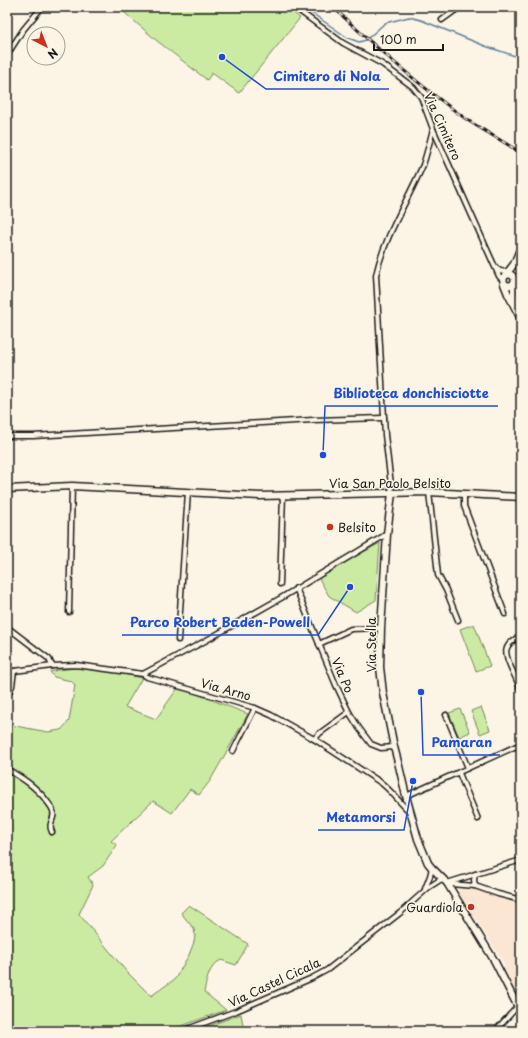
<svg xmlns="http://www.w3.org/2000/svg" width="528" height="1038" font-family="'Playpen Sans',sans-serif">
<rect width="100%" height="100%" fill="#fcf5e5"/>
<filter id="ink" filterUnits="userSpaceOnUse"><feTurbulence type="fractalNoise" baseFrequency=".025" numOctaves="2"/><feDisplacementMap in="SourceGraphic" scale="8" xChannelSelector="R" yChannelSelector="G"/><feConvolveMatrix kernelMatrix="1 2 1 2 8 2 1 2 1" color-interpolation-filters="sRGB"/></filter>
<g filter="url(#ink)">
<polygon fill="#fbe6d4" points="464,888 477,889 491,894 521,902 521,1005 503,970 503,969 505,965 502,960 479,924 459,896 458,893 460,890"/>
<g fill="#cbeba2" stroke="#74845f">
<polygon points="118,7 286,7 300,18 239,93 212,73 207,80 156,40"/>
<polygon points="380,543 376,600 356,612 329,596 318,577"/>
<polygon points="474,624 490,666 476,671 460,629"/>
<path d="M76,668L120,673L142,678L125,707L156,719L177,689L194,693L248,714L210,781L199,795L190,789L172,813L153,801L111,841L117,845L103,866L88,877L93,885L79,914L126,971L151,996L175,979L189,955L194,942L195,936L194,929L181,913L189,905L248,944L236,965L221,960C209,966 207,979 204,992L226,1010L167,1031H7V723L10,725L48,732L61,730L69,721L75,685L71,681L54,677L50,672L58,670Z"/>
<polygon points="481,707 490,730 480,734 471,711"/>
<polygon points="460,709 470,732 459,737 449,713"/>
<polygon points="241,1014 244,1031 195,1031"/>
</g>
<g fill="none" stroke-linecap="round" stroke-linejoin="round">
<polyline stroke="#607f98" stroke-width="1.5" points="306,9 348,38 359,42 366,40 385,23 409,17 421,20 485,46 521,58"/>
<defs>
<g id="street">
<polyline points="294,7 343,43 382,64 413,87 421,97 433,129 490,256 499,276 504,282"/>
<polyline points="442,20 460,7"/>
<polyline points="7,55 23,30 42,7"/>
<path d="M496,268C500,272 504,273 509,270"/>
<polyline points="7,436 33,436 313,420 384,418"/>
<polyline points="429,492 438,575 446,590 458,620"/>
<path d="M392,493L385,435L376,275C385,235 407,202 423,165C427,153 430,141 433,129"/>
<polyline points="464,494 464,506 505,614"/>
<polyline points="280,584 283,495"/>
<polyline points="296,588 336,685 349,712 359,728 371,744 381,748 394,747"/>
<polyline points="69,612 72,486"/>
<polyline points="7,627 49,659 52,666"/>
<path d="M521,636C502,645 504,653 512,670C515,676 518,683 521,690"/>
<polyline points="178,640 188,492"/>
<polyline points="319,644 351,629 381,628"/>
<polyline points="7,662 9,672"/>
<path d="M7,672L52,666L76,665L143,674L147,677L255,708L271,715L314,739L380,782C391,790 399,802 409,811"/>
<polyline points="143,674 205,641 281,598 387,534"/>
<polyline points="7,696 12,686 14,671"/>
<polyline points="446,715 468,768"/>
<polyline points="314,739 320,733 349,712"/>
<polyline points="233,751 255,708"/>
<path d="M7,769C22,778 35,786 46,800C48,803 52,807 53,811C56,819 47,823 52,832"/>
<polyline points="459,773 478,819"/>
<polyline points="406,796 521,744"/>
<polyline points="447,883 521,860"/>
<polyline points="450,884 475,886 498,894 521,900"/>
<polyline points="475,886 474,880 475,874"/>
<polyline points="425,889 430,876 432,868"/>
<polyline points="182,1031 236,1011 312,978 327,970 400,913 429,887 443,878"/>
<polyline points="495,1031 518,1006"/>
</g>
<g id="secondary">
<circle cx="509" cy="280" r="5.5"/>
<polyline points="505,276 514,264 521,247"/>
<polyline points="514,283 514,293 516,304"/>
<polyline points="504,284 508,294 521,319"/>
<polyline points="7,489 72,486 260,496 429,492 521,497"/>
<polyline points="392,493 387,534 381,628 380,667 383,693 394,747 399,766 406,796 418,839 428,863 432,868 447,883 494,960 521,1013"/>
</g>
</defs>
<use href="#street" stroke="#1c1c1c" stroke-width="7"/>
<use href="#secondary" stroke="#1c1c1c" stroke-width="9"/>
<use href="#street" stroke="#fcf5e5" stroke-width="4"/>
<use href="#secondary" stroke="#fcf5e5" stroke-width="6"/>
<defs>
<path id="rail" d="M333,7C375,47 419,85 466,119C484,131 503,141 521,153"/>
</defs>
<use href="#rail" stroke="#1c1c1c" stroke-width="3"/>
<use href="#rail" stroke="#fcf5e5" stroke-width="1.5" stroke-dasharray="4.5" stroke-linecap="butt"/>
</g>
</g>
<g fill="#c8321e" stroke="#fcf5e5" stroke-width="1.5">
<circle cx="330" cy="527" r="4"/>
<circle cx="471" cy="907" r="4"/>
</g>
<g text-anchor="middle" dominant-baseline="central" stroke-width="3" stroke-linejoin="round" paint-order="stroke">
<g font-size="12" fill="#1c1c1c" stroke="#fcf5e5">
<text transform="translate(443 126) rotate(66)">Via Cimitero</text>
<text x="390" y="483">Via San Paolo Belsito</text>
<text transform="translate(371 645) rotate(-90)">Via Stella</text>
<text transform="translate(343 675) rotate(67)">Via Po</text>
<text transform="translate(226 689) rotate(16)">Via Arno</text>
<text transform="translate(274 982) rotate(-25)">Via Castel Cicala</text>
</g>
<g font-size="12" fill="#1c1c1c" stroke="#fcf5e5" text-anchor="start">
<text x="338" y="527">Belsito</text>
<text x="463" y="907" text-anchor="end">Guardiola</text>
</g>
</g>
<path fill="none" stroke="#1d4ed8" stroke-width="1.5" d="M222 57L266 89H389M323 455L325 406H498M350 587L318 635H122M421 692L423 755H500M413 781L404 830H318"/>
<g fill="#1d4ed8" stroke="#fcf5e5" stroke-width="1.5">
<circle cx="222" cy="57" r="4"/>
<circle cx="323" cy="455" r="4"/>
<circle cx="350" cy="587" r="4"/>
<circle cx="421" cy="692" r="4"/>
<circle cx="413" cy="781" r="4"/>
</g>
<g font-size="13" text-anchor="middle" font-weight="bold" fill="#1d4ed8" stroke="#fcf5e5" stroke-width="3" stroke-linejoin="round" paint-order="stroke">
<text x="327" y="81">Cimitero di Nola</text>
<text x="411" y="398">Biblioteca donchisciotte</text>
<text x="220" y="627">Parco Robert Baden-Powell</text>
<text x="462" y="747">Pamaran</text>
<text x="361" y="822">Metamorsi</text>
</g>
<rect width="528" height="1038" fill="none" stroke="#fcf5e5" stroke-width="24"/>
<rect x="12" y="12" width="504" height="1014" fill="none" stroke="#1c1c1c" stroke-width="1.5" filter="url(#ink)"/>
<g transform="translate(46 46) rotate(138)"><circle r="19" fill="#fcf5e5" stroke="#a29e95"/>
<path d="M0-3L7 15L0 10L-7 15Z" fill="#c8321e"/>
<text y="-6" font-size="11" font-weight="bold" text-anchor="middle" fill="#1c1c1c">N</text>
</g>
<path d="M374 44v6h69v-6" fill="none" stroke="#1c1c1c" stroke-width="2"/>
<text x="380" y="44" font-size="12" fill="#1c1c1c" stroke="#fcf5e5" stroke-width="3" paint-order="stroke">100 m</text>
</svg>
